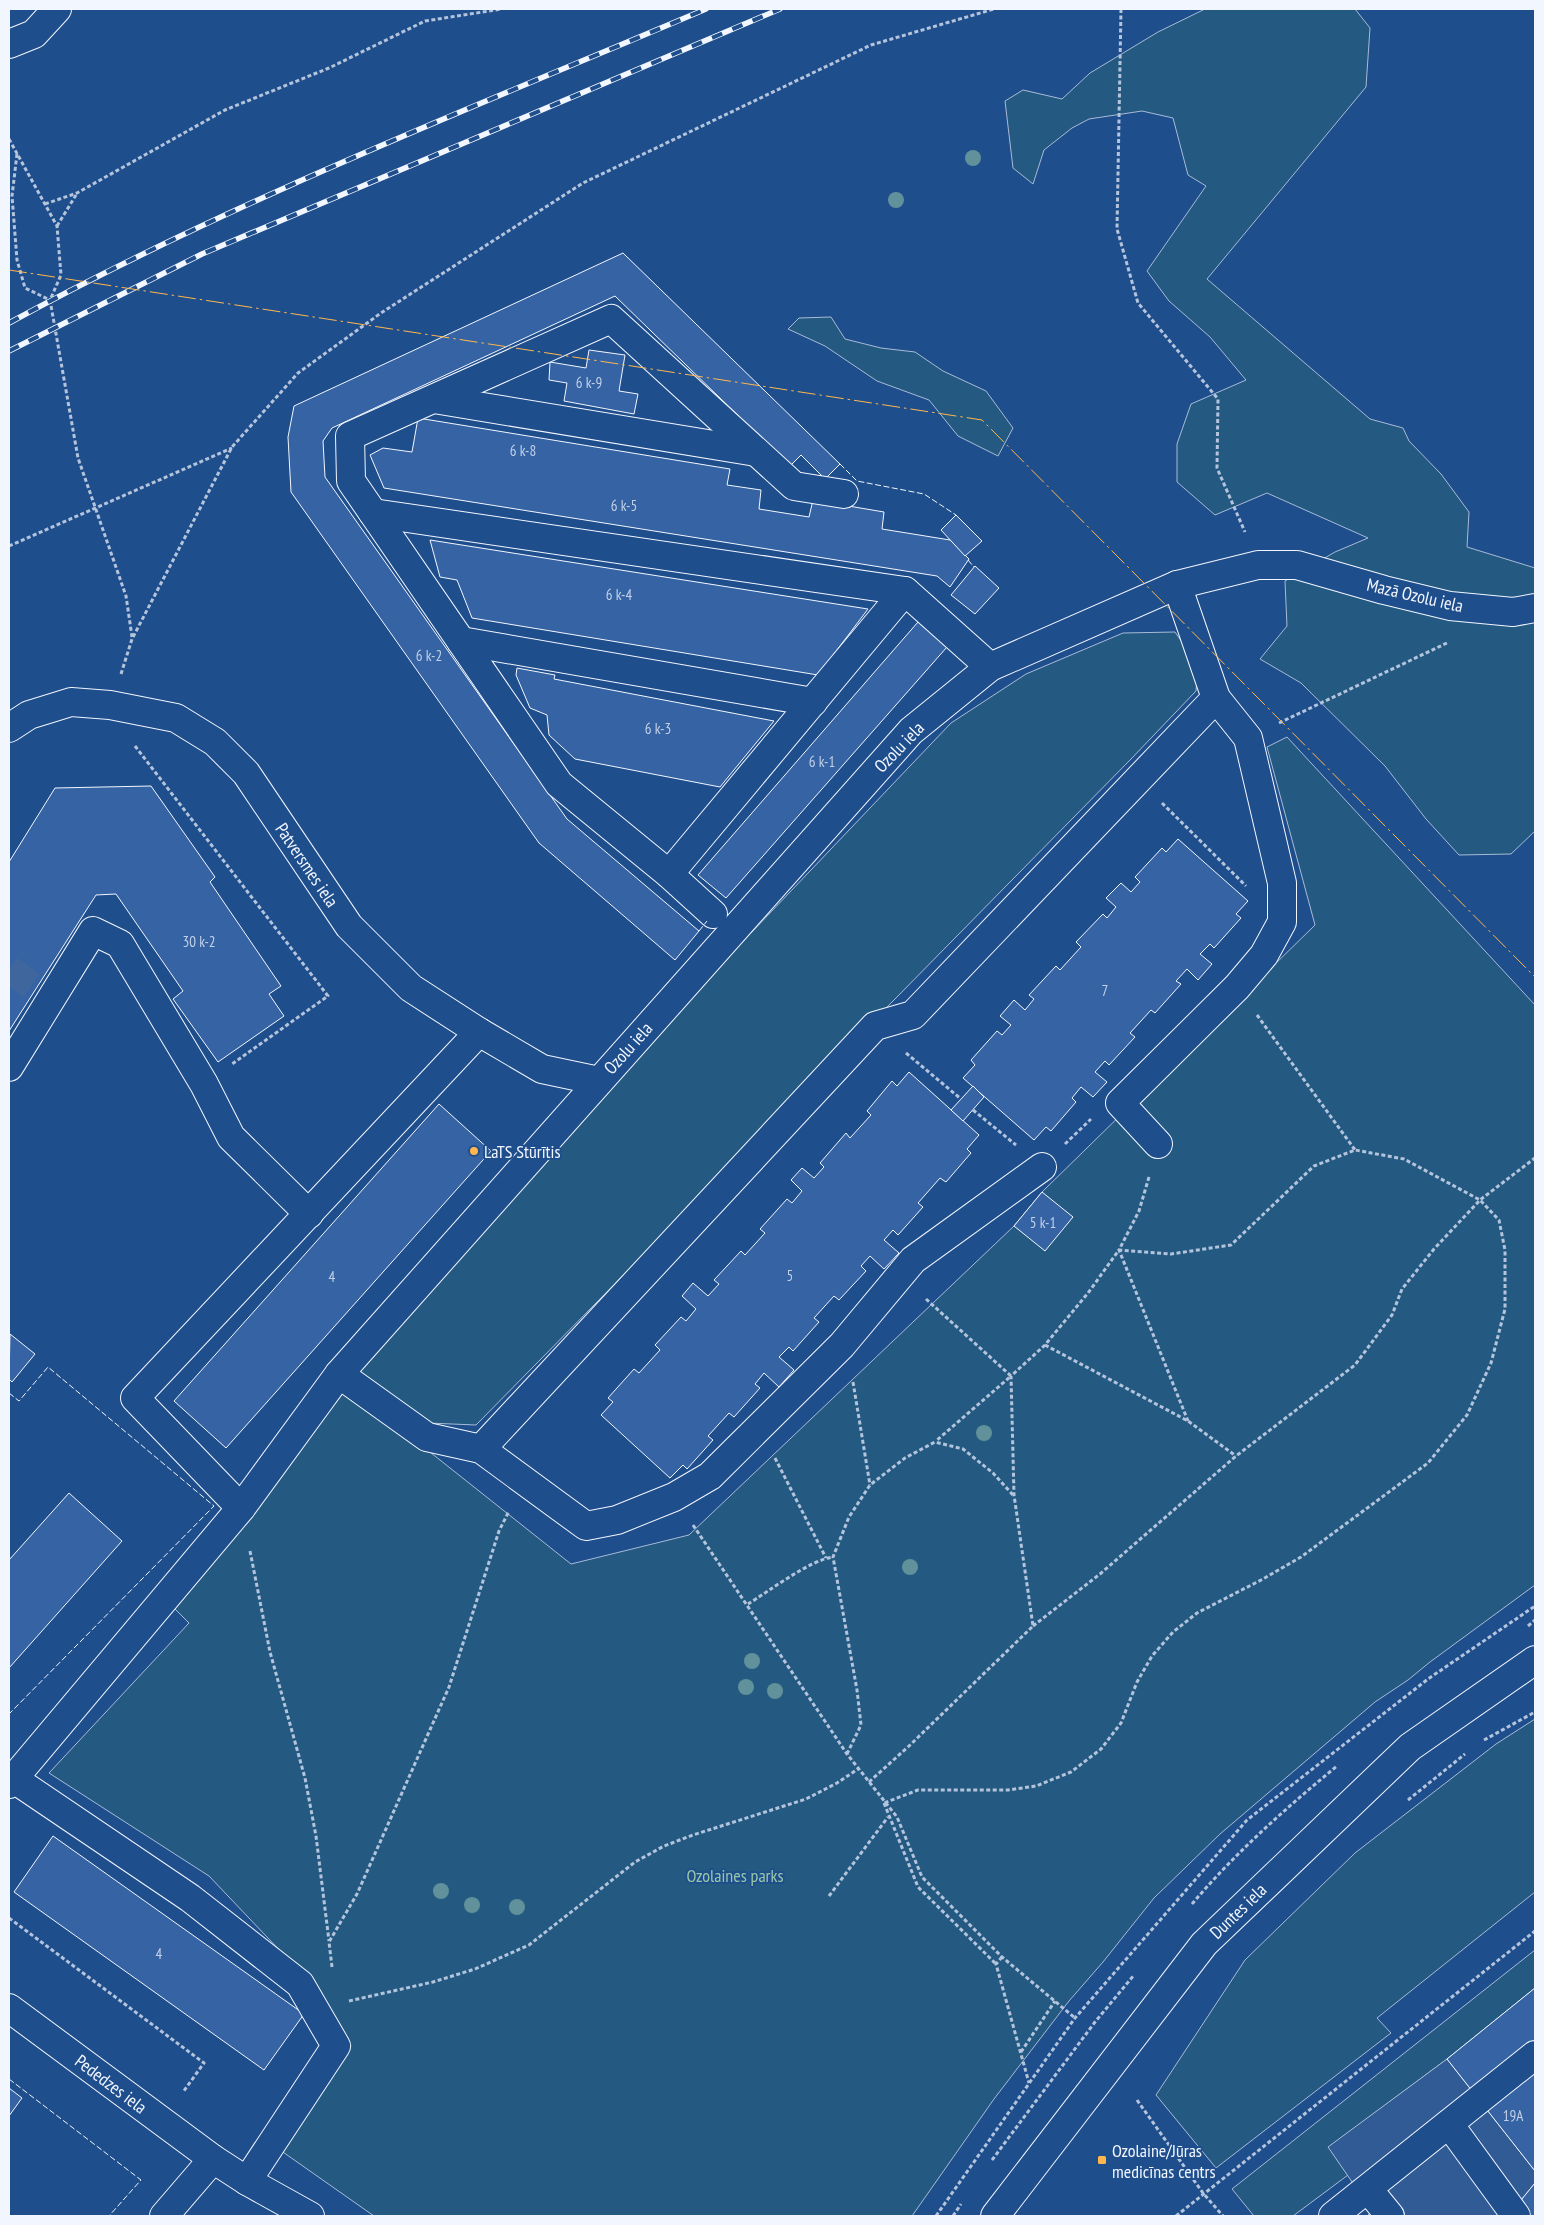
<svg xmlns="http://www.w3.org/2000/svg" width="1544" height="2225" font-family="'PT Sans Narrow',sans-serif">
<rect width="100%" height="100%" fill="#1f4e8c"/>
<g fill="#245a82" stroke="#a8bbd7">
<polygon points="1205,9 1355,9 1370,28 1366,87 1207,279 1370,419 1403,428 1409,441 1441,474 1469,512 1467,547 1535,568 1535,831 1511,854 1459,855 1426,819 1385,766 1301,683 1260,659 1287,626 1285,581 1335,552 1368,538 1267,493 1215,515 1177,482 1177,444 1191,404 1246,380 1210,337 1169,301 1147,271 1206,186 1188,175 1173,118 1142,111 1089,119 1072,128 1044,150 1033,184 1013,168 1005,101 1023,90 1062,99 1090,73 1158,32"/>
<polygon points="831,317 845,339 881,348 915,352 943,371 986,391 1013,428 998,456 958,436 929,400 877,381 825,346 788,329 799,318"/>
<polygon points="1175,632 1198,665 1196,691 1131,759 476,1425 428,1423 354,1372 690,997 951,723 1026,674 1123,633"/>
<polygon points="1287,737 1535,1005 1535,1585 1430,1662 1408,1680 1375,1702 1220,1834 1154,1898 1103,1962 1069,2001 994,2099 912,2216 374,2216 280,2150 347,2047 306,1978 209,1876 49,1773 189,1623 171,1605 248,1514 348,1387 571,1564 689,1535 1014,1226 1042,1192 1315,925 1267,747"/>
<polygon points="1535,1719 1535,1892 1377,2018 1391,2033 1216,2168 1156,2095 1245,1960 1355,1853 1496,1744"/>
<polygon points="1535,1950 1535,1988 1447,2059 1329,2147 1348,2175 1293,2216 1254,2216 1232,2189"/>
</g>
<polygon fill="#305b95" stroke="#a8bbd7" points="1447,2059 1535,2171 1535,2183 1508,2216 1367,2216 1372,2211 1328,2147"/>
<g fill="#3563a3" stroke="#f2f6ff">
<polygon points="623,253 840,464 825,479 801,455 790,466 615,296 332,428 323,441 325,477 567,819 699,931 675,960 539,843 291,492 288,437 294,406"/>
<polygon points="589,350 625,355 619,391 638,394 634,414 564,401 567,383 549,380 550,362 586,368"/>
<polygon points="418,418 730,469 727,485 761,490 759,509 809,517 813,500 884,512 882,529 950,540 969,559 950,587 937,576 384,488 370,455 383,448 412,452"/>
<polygon points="956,515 982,541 965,556 941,530"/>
<polygon points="430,540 868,609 818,675 472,618 457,580 440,577"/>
<polygon points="975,566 999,588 975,614 951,595"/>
<polygon points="918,622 947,647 726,898 698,875"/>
<polygon points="517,668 555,675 554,679 774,721 720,787 575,759 549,735 547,715 530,708 516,675"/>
<polygon points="151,786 215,877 210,882 281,986 269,994 284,1016 218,1062 173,999 183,991 116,894 96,895 9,1031 9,862 55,788"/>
<polygon points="1178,839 1248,901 1236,914 1241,918 1214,948 1210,944 1200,954 1212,964 1198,980 1187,969 1176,981 1181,984 1155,1013 1151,1010 1130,1033 1135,1037 1109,1065 1105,1061 1095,1072 1107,1082 1093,1097 1081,1087 1072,1098 1076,1102 1051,1131 1046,1127 1034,1140 963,1078 975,1065 971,1060 997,1031 1002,1035 1011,1025 1000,1016 1014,1000 1025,1010 1034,999 1029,995 1056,966 1060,970 1081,947 1076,942 1103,914 1107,918 1116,907 1106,898 1121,883 1131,892 1140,882 1135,877 1162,848 1166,852"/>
<polygon points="909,1072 979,1135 967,1149 971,1153 946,1182 940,1178 918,1203 923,1207 898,1235 893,1230 884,1240 899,1253 884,1269 870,1256 861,1266 866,1271 839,1300 834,1296 814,1318 819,1322 793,1351 789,1347 779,1357 794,1370 779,1387 764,1373 755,1384 760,1388 734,1417 729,1413 708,1436 713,1440 687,1469 683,1465 670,1478 601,1415 613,1402 608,1398 634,1369 639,1373 660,1350 655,1345 681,1317 686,1321 696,1309 682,1296 693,1283 708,1296 719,1284 714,1280 741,1251 745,1255 765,1233 760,1229 787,1199 792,1203 802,1191 791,1180 802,1168 814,1178 824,1167 820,1163 846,1133 850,1138 871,1115 867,1111 892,1081 897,1086"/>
<polygon points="973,1086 984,1097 963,1121 951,1110"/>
<polygon points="439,1104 491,1151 226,1448 174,1401"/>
<polygon points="1042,1192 1073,1217 1045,1251 1014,1226"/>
<polygon points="10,1334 35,1354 12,1382 9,1379"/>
<polygon points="69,1493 122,1541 9,1668 9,1560"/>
<polygon points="53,1836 304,2014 264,2070 14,1892"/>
<polygon points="1535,1988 1535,2171 1447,2059"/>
<polygon points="9,2088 22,2098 9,2116"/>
<polygon points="1535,2183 1535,2216 1508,2216"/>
</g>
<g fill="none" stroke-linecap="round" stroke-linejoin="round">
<polyline stroke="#3f679d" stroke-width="28" stroke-dasharray="28 14" stroke-linecap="butt" points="9,969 36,989"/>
<defs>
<g id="minor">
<polyline points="9,44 34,34 57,9"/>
<polyline points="434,399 756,452"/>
<polyline points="844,494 794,486 611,319 350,436 351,481 559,784 669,874 905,591 990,667"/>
<polyline points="373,513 905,591"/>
<polyline points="461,641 813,702"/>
<polyline points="9,728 29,715 71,702 110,705 176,718 215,742 246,773 349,926 411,988 479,1032 542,1069 599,1081"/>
<polyline points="669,874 713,914"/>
<polyline points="9,1067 93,931 120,944 204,1084 231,1137 309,1214"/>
<polyline points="1158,1144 1120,1103 1237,987 1264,955 1282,922 1282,883 1248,738 1216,698 1177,585"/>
<polyline points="339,1374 427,1437 481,1449 586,1526 617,1520 674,1497 710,1476 842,1345 913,1260 1042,1167"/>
<polyline points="481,1449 875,1026 913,1015 1216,698"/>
<polyline points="241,1508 135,1398 479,1032"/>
<polyline points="14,1779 190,1898 300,1984 336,2046 247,2181"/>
<polyline points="9,1784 241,1508 339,1374 911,731 990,667 1177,585 1258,565 1297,565 1384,590 1450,606 1513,612 1535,608"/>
<polyline points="9,2008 213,2159 247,2181 310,2216"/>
<polyline points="1449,2124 1516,2216"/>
<polyline points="1368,2189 1390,2216"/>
<polyline points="164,2216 213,2159"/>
<polyline points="1333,2216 1535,2055"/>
</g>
<polyline id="major" points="995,2216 1204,1944 1410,1747 1535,1660"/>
</defs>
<use href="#minor" stroke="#f2f6ff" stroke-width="30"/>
<use href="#major" stroke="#f2f6ff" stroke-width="30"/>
<g stroke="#b3c4dc" stroke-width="3" stroke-dasharray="4 2.5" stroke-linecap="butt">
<polyline points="1121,9 1117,229 1138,303 1218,399 1217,468 1245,532"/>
<polyline points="9,139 57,226 61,275 50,300 78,458 126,596 132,637"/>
<polyline points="17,154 12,196 17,260 25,288 50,300"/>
<polyline points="45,204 77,193 225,110 329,68 425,21 502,9"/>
<polyline points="57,226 76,195"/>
<polyline points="9,546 232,448"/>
<polyline points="121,674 132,639 232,447 298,373 381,313 583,183 871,45 994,9"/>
<polyline points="1279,723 1449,642"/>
<polyline points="135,746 328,996 232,1064"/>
<polyline points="1162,803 1246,886"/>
<polyline points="1257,1015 1355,1150"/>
<polyline points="906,1053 961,1099"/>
<polyline points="973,1110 1016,1145"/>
<polyline points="1065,1144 1091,1119"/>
<polyline points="1149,1177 1139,1211 1119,1250 1188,1421"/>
<polyline points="926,1299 1011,1376 936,1441"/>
<polyline points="1045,1345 1188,1421 1236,1456"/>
<polyline points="853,1382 870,1485"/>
<polyline points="775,1458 826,1558"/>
<polyline points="693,1525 847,1754 897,1817 922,1877 1002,1957 1075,2018"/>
<polyline points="250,1551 270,1652 305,1778 316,1836 329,1941"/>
<path d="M748,1604C769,1591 810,1560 833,1557"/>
<polyline points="1033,1626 1100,1574 1236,1456 1355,1365 1392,1315 1402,1289 1434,1249 1480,1200 1535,1158"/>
<polyline points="1528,1626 1535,1620"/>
<polyline points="1484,1740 1535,1712"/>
<polyline points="847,1754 861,1725 857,1690 833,1557 849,1517 870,1485 905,1458 935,1442 963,1449 993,1473 1013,1495"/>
<polyline points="869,1782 909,1746 1033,1626 1014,1495 1011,1376 1045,1345 1088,1293 1119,1250 1171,1254 1231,1245 1314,1166 1355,1150 1404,1159 1480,1200 1499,1220 1505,1250 1505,1309 1491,1363 1467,1415 1428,1463 1301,1557 1263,1579 1197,1613 1173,1632 1152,1656 1137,1682 1121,1723 1101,1749 1071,1772 1036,1786 1008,1790 918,1790 884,1803"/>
<polyline points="1408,1800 1465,1754"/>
<polyline points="884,1803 918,1887 996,1964"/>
<polyline points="829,1896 888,1817"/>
<path d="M1192,1904C1235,1853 1286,1808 1337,1766"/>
<polyline points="9,1918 204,2063 183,2092"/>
<polyline points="1002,1957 996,1964 1029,2083"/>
<polyline points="332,1967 329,1942 357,1894 449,1687 499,1531 509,1511"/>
<polyline points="349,2001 433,1982 475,1969 529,1945 635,1862 664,1846 693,1835 806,1799 837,1783 858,1769"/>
<polyline points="1021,2052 1055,2001"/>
<polyline points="1137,2100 1203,2193 1223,2216"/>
<polyline points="992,2160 1095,2022 1134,1975"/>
<polyline points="936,2216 1075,2018 1247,1820 1428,1679 1535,1606"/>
<polyline points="953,2216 961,2204"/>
<polyline points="1176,2216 1535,1931"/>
</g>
<use href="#minor" stroke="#1f4e8c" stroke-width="28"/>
<use href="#major" stroke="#1f4e8c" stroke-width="28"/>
<defs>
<g id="rail">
<path d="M9,323C233,201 472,108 706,9"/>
<polyline points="9,351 202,254 780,9"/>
</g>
</defs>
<use href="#rail" stroke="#f2f6ff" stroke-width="5.5"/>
<use href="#rail" stroke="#1f4e8c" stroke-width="4" stroke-dasharray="11" stroke-linecap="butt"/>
<g stroke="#f2f6ff" stroke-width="1" stroke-dasharray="6 2.5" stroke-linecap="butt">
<polyline points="840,464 857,481 924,494 956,515"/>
<polyline points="968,560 974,567"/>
<polyline points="699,931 707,921"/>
<polyline points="9,1393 19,1401 48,1367 214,1506 9,1714"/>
<polyline points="9,2079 141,2180 109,2216"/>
</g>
<polyline stroke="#ffb74d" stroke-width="1" stroke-dasharray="18 4 2.5 4" stroke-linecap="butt" points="9,270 982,420 1535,977"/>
</g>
<g fill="#61919a">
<circle cx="973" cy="158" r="8"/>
<circle cx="896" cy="200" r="8"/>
<circle cx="984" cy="1433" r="8"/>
<circle cx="910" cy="1567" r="8"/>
<circle cx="752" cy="1661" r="8"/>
<circle cx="746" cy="1687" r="8"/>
<circle cx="775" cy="1691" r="8"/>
<circle cx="441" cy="1891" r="8"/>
<circle cx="472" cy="1905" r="8"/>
<circle cx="517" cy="1907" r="8"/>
</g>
<g fill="#ffb74d" stroke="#1f4e8c" stroke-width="2">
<circle cx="474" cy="1151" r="5"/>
<rect x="1097" y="2155" width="10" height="10" rx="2.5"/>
</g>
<g text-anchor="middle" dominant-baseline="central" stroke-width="4" stroke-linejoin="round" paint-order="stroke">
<g font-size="15" fill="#c3d1e8">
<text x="589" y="382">6 k-9</text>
<text x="523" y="450">6 k-8</text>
<text x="624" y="505">6 k-5</text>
<text x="619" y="594">6 k-4</text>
<text x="429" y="655">6 k-2</text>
<text x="658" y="728">6 k-3</text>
<text x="822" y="761">6 k-1</text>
<text x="199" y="941">30 k-2</text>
<text x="1105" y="990">7</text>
<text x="1043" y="1222">5 k-1</text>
<text x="790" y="1275">5</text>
<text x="332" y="1276">4</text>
<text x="159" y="1953">4</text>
<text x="1513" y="2115">19A</text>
</g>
<g font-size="18" fill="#f2f6ff" stroke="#1f4e8c">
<text transform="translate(1415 595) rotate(13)">Mazā Ozolu iela</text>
<text transform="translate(899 747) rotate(-46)">Ozolu iela</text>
<text transform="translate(307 865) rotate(56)">Patversmes iela</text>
<text transform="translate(628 1048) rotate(-48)">Ozolu iela</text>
<text transform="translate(1238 1911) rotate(-44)">Duntes iela</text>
<text transform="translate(111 2084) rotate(37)">Pededzes iela</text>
</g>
<g font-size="18" fill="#f2f6ff" stroke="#1f4e8c" text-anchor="start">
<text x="484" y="1151">LaTS Stūrītis</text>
<text x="1112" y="2150">Ozolaine/Jūras<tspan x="1112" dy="21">medicīnas centrs</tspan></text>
</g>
<g font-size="18" fill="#97c8a6" stroke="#1f4e8c">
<text x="735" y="1875">Ozolaines parks</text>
</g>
</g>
<rect width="1544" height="2225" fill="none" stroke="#f2f6ff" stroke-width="20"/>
</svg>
